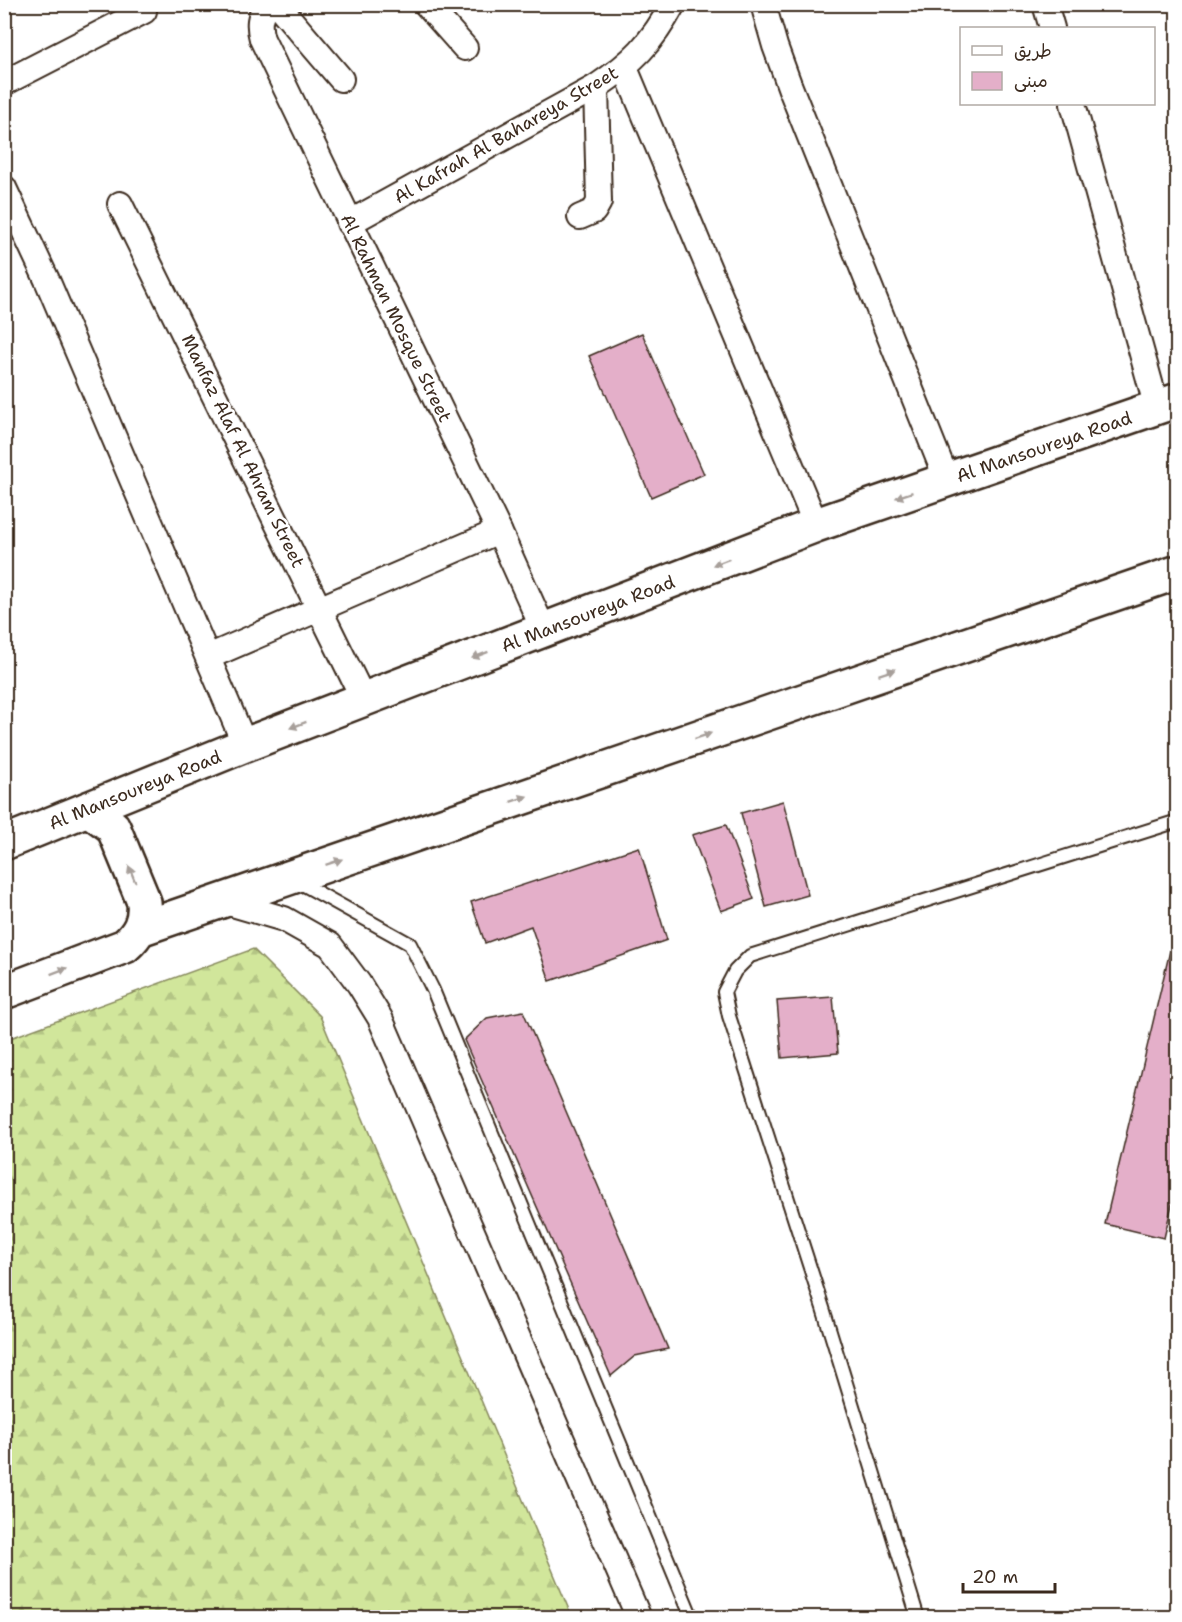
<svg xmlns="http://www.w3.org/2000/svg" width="1182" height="1622" font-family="'Shantell Sans','Playpen Sans Arabic',sans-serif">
<defs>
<pattern id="forest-firs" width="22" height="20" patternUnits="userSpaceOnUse" patternTransform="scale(1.5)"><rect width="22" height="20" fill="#d1e69b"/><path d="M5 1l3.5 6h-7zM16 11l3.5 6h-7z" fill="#b4c585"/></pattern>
</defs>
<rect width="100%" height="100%" fill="#fff"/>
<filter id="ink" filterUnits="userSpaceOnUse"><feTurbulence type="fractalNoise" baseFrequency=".0167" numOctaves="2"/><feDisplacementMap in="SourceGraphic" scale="12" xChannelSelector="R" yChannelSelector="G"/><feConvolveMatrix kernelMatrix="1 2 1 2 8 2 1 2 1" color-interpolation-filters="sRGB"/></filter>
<g filter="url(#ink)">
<polygon fill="url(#forest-firs)" stroke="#86885c" stroke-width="1.5" points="253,949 320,1016 572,1617 5,1617 5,1040"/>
<g fill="#e4afc9" stroke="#3b2a1e" stroke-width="1.5">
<polygon points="642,333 704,474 651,497 589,356"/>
<polygon points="783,801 808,895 766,907 741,813"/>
<polygon points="726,825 754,899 721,911 692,835"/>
<polygon points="639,847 667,940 550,981 531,926 485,943 471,902"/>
<polygon points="1178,917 1178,1179 1164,1238 1105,1224"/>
<polygon points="833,997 838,1053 782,1058 777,1001"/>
<polygon points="523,1011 668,1349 635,1356 611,1376 464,1040 487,1018"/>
</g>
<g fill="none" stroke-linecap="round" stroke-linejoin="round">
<defs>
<g id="service">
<polyline points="297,881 410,944 433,990 692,1618"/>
<polyline points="918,1618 823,1308 729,1016 724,992 735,971 750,956 1178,821"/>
</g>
<g id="minor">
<path d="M267,4C259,16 258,25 262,39L499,531L544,631"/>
<polyline points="277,4 341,79"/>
<polyline points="426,4 465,48"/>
<polyline points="763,4 775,46 790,87 947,480"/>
<polyline points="1045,4 1052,28"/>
<polyline points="625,68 816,525"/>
<polyline points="4,83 144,11"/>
<polyline points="1073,104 1157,408"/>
<polyline points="4,188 47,280 245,745"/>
<polyline points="120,204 364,700"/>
<polyline points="580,217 594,211 599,202 596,87"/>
<path d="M349,223L596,87C633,62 652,43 673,4"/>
<polyline points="208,657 499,531"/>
<polyline points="222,901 284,919 330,945 359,984 380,1018 639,1618"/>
</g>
<g id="secondary">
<polyline points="4,843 245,745 816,525 1178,400"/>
<polyline points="140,929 1178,572"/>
<path d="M4,992L125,946C139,934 146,921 144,902L113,827L88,809"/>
</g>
</defs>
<use href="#service" stroke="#3b2a1e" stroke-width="16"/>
<use href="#minor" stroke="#3b2a1e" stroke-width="28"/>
<use href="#secondary" stroke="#3b2a1e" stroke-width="38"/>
<use href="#service" stroke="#fff" stroke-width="12"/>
<use href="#minor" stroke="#fff" stroke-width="24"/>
<use href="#secondary" stroke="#fff" stroke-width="33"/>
</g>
<defs><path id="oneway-solid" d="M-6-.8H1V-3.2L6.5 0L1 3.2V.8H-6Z" transform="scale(1.5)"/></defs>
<g fill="#a79f9a">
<use href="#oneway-solid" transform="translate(904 495) rotate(161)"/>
<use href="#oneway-solid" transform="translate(721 562) rotate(159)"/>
<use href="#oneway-solid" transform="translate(480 655) rotate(159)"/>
<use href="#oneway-solid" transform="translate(887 672) rotate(-19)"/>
<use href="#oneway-solid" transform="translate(298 725) rotate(159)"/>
<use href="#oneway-solid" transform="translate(703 736) rotate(-19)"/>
<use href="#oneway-solid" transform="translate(519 799) rotate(-19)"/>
<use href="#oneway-solid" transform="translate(334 862) rotate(-19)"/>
<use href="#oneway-solid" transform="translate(132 874) rotate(-112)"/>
<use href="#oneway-solid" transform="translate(59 971) rotate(-21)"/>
</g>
</g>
<g text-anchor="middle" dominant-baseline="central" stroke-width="5" stroke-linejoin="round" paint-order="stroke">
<g font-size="18" fill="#3b2a1e" stroke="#fff">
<text transform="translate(506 135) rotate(-30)">Al Kafrah Al Bahareya Street</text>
<text transform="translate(396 318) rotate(64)">Al Rahman Mosque Street</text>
<text transform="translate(1044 447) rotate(-19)">Al Mansoureya Road</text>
<text transform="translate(243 451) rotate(64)">Manfaz Alaf Al Ahram Street</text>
<text transform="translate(588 614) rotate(-21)">Al Mansoureya Road</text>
<text transform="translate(135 790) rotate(-22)">Al Mansoureya Road</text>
</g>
</g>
<rect width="1182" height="1622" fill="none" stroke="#fff" stroke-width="24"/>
<rect x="12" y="12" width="1158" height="1598" fill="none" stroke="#3b2a1e" stroke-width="2" filter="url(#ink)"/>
<rect x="960" y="27" width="195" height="78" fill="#ffffff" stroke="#b1aaa5" stroke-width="1.5"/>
<rect x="972" y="46" width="30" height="9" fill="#ffffff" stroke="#b1aaa5" stroke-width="1.5"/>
<text x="1014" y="57" font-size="18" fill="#3b2a1e">طريق</text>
<rect x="972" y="72" width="30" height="18" fill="#e4afc9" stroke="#b1aaa5" stroke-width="1.5"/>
<text x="1014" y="87" font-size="18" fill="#3b2a1e">مبنى</text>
<path d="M963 1583v9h92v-9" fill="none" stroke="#3b2a1e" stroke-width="3"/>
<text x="972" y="1583" font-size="18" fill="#3b2a1e" stroke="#ffffff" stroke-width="4.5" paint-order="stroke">20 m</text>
</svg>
